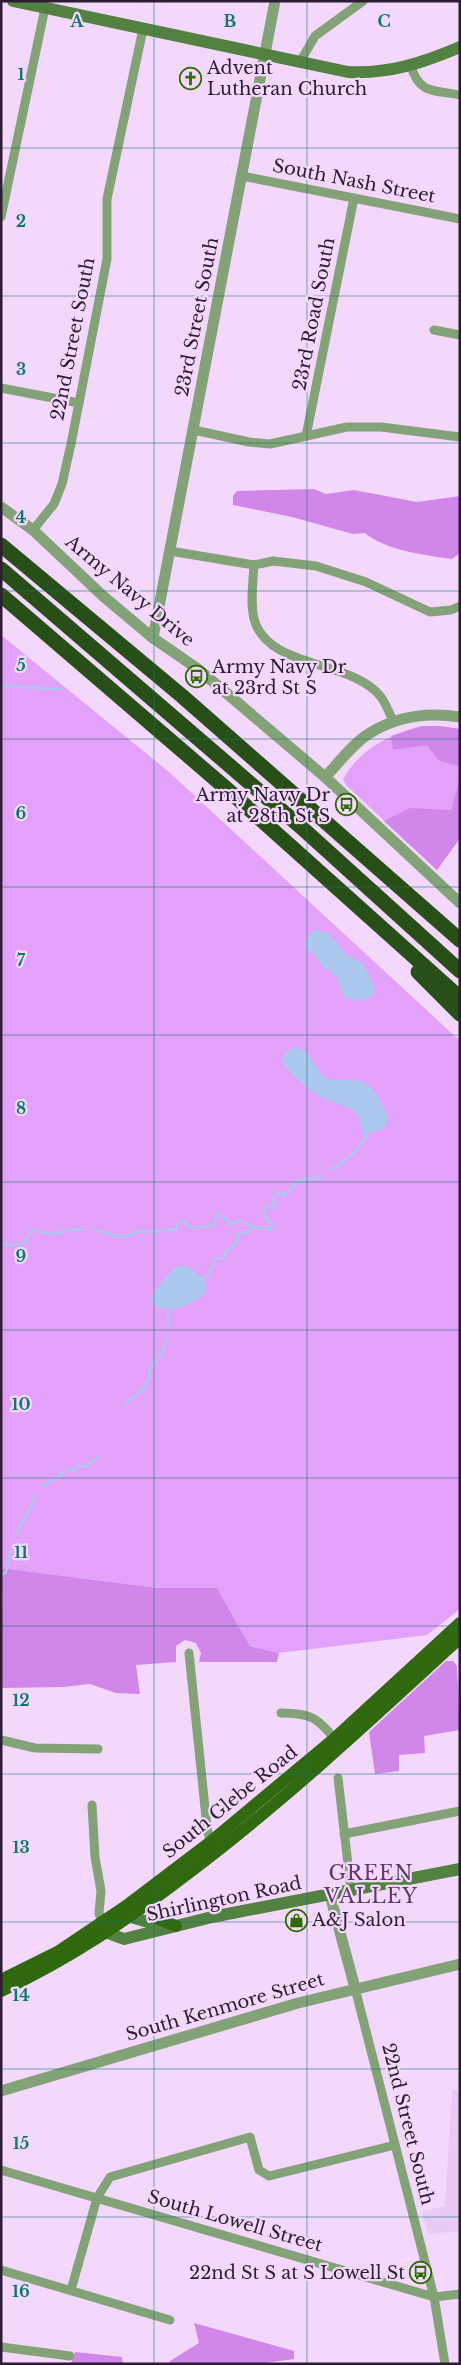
<svg xmlns="http://www.w3.org/2000/svg" width="461" height="2365" font-family="'Libre Baskerville',serif">
<rect width="100%" height="100%" fill="#f3d8fc"/>
<polygon fill="#e8caf2" points="452,2090 460,2091 460,2231 428,2234 422,2211 445,2206"/>
<g fill="#e4a1fa">
<polygon points="1,635 169,772 460,1041 460,1609 427,1635 279,1653 250,1646 217,1588 159,1588 1,1568"/>
<path d="M422,726H439L460,729V838L437,870L346,785L343,779C360,749 390,734 422,726Z"/>
</g>
<g fill="#d187e9">
<path d="M314,489L326,494L354,490L417,502L460,496V553L452,559C424,555 387,551 365,533L353,534L292,517L233,505V496L237,491Z"/>
<polygon points="422,726 439,726 460,729 460,767 438,760 427,745 393,750 391,736"/>
<polygon points="460,778 460,838 437,870 384,821 410,808 451,810"/>
<polygon points="1,1568 159,1588 217,1588 250,1646 279,1653 277,1662 199,1662 201,1653 196,1643 185,1640 176,1646 176,1662 136,1665 140,1694 116,1693 90,1684 63,1687 1,1688"/>
<polygon points="446,1661 453,1661 457,1666 460,1730 424,1736 425,1753 399,1755 399,1771 375,1774 369,1732"/>
<polygon points="194,2323 294,2351 294,2359 258,2364 170,2364 170,2361 199,2343"/>
<polygon points="75,2352 122,2357 123,2364 71,2364"/>
</g>
<g fill="#adc8ef">
<path d="M314,929L328,933L347,955L363,964L374,987L373,995C363,1003 355,1001 344,997L336,975L323,967L314,954L305,948V941Z"/>
<path d="M293,1047L307,1052L323,1077C334,1081 343,1080 355,1080C373,1081 381,1102 388,1117L385,1128L364,1135C361,1129 361,1121 358,1116C351,1105 333,1104 323,1098C308,1090 292,1076 282,1062L284,1055Z"/>
<path d="M178,1266H186L204,1279C205,1283 207,1288 206,1291C205,1297 181,1308 174,1310L169,1307L162,1310L151,1303C152,1293 169,1271 178,1266Z"/>
</g>
<g fill="none" stroke-linecap="round" stroke-linejoin="round">
<g stroke="#adc8ef" stroke-width="2.5">
<polyline points="1,686 60,689"/>
<path d="M330,1170C347,1159 360,1151 368,1132"/>
<polyline points="95,1230 121,1237 141,1231 153,1232 176,1229 177,1224 184,1221 189,1228 213,1226 217,1214 228,1220 228,1226 239,1220 253,1227"/>
<polyline points="1,1243 6,1245 24,1244 32,1230 50,1234 84,1228"/>
<polyline points="200,1280 208,1275 217,1258 225,1258 225,1253 237,1242 237,1235 240,1232 248,1233 253,1227 271,1229 272,1226 265,1216 265,1210 268,1206 276,1207 273,1200 277,1193 285,1196 285,1192 292,1189 298,1180 299,1182 307,1178 309,1180 318,1177 321,1178"/>
<polyline points="169,1326 168,1315 172,1305"/>
<polyline points="125,1404 143,1389 149,1379 150,1369 164,1349 167,1337"/>
<polyline points="43,1486 55,1478 58,1479 60,1474 67,1470 73,1471 75,1467 86,1466 98,1457"/>
<path d="M17,1533C21,1519 33,1510 35,1495"/>
<polyline points="1,1575 6,1572 11,1550"/>
<polyline points="1,1592 1,1606"/>
</g>
<g stroke="#83a277" stroke-width="9">
<polyline points="300,62 315,36 363,1"/>
<path d="M411,66C419,94 434,90 460,95"/>
<polyline points="242,176 460,219"/>
<polyline points="1,217 45,8"/>
<polyline points="434,330 460,335"/>
<polyline points="1,388 79,403"/>
<polyline points="194,430 249,442 270,444 347,427 381,427 460,437"/>
<polyline points="306,436 354,198"/>
<polyline points="33,530 54,504 62,484 71,444 107,259 107,199 143,29"/>
<polyline points="170,551 254,565 273,561 316,566 366,582 430,612 451,610 460,606"/>
<path d="M254,565C253,583 250,602 254,619C268,670 352,659 381,697C386,704 390,714 393,721"/>
<polyline points="189,1653 207,1827 211,1846"/>
<path d="M281,1713C312,1713 318,1718 338,1743"/>
<polyline points="1,1740 35,1748 98,1749"/>
<polyline points="338,1778 351,1890"/>
<polyline points="92,1805 95,1857 101,1891 99,1913 102,1922"/>
<polyline points="344,1834 460,1811"/>
<polyline points="355,1988 434,2297 445,2364"/>
<polyline points="1,2170 434,2297 460,2294"/>
<polyline points="1,2270 170,2320"/>
<polyline points="71,2290 97,2198 110,2177 250,2137 259,2170 269,2176 395,2145"/>
<polyline points="1,2347 70,2356"/>
</g>
<g stroke="#83a277" stroke-width="11">
<polyline points="1,507 33,530 103,596 153,638 198,669 325,777 460,903"/>
<polyline points="153,638 275,1"/>
<path d="M325,777C339,763 353,743 370,733C397,716 428,712 460,717"/>
<polyline points="330,1895 355,1988"/>
<polyline points="1,2091 298,2003 460,1964"/>
</g>
<g stroke="#538141" stroke-width="12">
<path d="M13,1L348,72C389,74 423,63 460,47"/>
<polyline points="121,1914 158,1925 166,1925"/>
<polyline points="102,1922 108,1933 124,1939 212,1917 460,1869"/>
</g>
<g stroke="#306910" stroke-width="12">
<polyline points="150,1903 154,1917 176,1926"/>
<polyline points="1,1980 59,1951 126,1906 209,1843 335,1738 460,1623"/>
<path d="M1,1991C70,1959 130,1918 190,1872C285,1800 372,1719 460,1638"/>
</g>
<g stroke="#294f19" stroke-width="15">
<polyline points="1,545 182,696 460,940"/>
<polyline points="1,569 301,827 460,971"/>
<polyline points="1,595 228,790 460,998"/>
<polyline points="418,972 460,1014"/>
</g>
</g>
<path fill="none" stroke="#0f766e" stroke-width="1" stroke-opacity="0.55" d="M154,1V2364M307,1V2364M1,148H460M1,296H460M1,443H460M1,591H460M1,739H460M1,887H460M1,1035H460M1,1182H460M1,1330H460M1,1478H460M1,1626H460M1,1774H460M1,1922H460M1,2069H460M1,2217H460"/>
<defs>
<symbol id="church-ring" viewBox="-11 -11 22 22"><circle r="9.5" fill="#f3d8fc" stroke="#2b6b00" stroke-width="1.5"/><path d="M-1.2-6h2.4v3.5h3.3v2.4h-3.3V6h-2.4V-.1h-3.3v-2.4h3.3Z" fill="#2b6b00"/></symbol>
<symbol id="bus-ring" viewBox="-11 -11 22 22"><circle r="9.5" fill="#f3d8fc" stroke="#2b6b00" stroke-width="1.5"/><path d="M-5-6H5V4H4V6H2V4H-2V6H-4V4H-5ZM-3.5-4V0h7V-4ZM-3.5 1.2v1.5H-2V1.2ZM2 1.2v1.5H3.5V1.2Z" fill="#2b6b00"/></symbol>
<symbol id="shop-ring" viewBox="-11 -11 22 22"><circle r="9.5" fill="#f3d8fc" stroke="#2b6b00" stroke-width="1.5"/><path d="M-5-2.5h2.3a2.7 3.5 0 0 1 5.4 0H5L5.5 6h-11ZM-1.5-2.5h3a1.5 2.3 0 0 0-3 0Z" fill="#2b6b00"/></symbol>
</defs>
<g fill-rule="evenodd">
<use href="#church-ring" x="178" y="66" width="25" height="25"/>
<use href="#bus-ring" x="184" y="664" width="25" height="25"/>
<use href="#bus-ring" x="334" y="792" width="25" height="25"/>
<use href="#shop-ring" x="284" y="1908" width="25" height="25"/>
<use href="#bus-ring" x="408" y="2260" width="25" height="25"/>
</g>
<g text-anchor="middle" dominant-baseline="central" stroke-width="4.5" stroke-linejoin="round" paint-order="stroke">
<g font-size="18" fill="#2d1c33" stroke="#f3d8fc" text-anchor="start">
<text x="207" y="68">Advent<tspan x="207" dy="21">Lutheran Church</tspan></text>
<text x="212" y="667">Army Navy Dr<tspan x="212" dy="21">at 23rd St S</tspan></text>
<text x="330" y="795" text-anchor="end">Army Navy Dr<tspan x="330" dy="21">at 28th St S</tspan></text>
<text x="312" y="1920">A&amp;J Salon</text>
<text x="405" y="2273" text-anchor="end">22nd St S at S Lowell St</text>
</g>
<g font-size="18" fill="#2d1c33" stroke="#f3d8fc">
<text transform="translate(354 181) rotate(11)">South Nash Street</text>
<text transform="translate(314 314) rotate(-79)">23rd Road South</text>
<text transform="translate(197 317) rotate(-79)">23rd Street South</text>
<text transform="translate(73 339) rotate(-79)">22nd Street South</text>
<text transform="translate(130 591) rotate(40)">Army Navy Drive</text>
<text transform="translate(230 1802) rotate(-39)">South Glebe Road</text>
<text transform="translate(224 1899) rotate(-12)">Shirlington Road</text>
<text transform="translate(225 2007) rotate(-16)">South Kenmore Street</text>
<text transform="translate(408 2124) rotate(76)">22nd Street South</text>
<text transform="translate(235 2221) rotate(16)">South Lowell Street</text>
</g>
<g font-size="20" letter-spacing="1" fill="#60386c" stroke="#f3d8fc">
<text x="371" y="1873">GREEN<tspan x="371" dy="23">VALLEY</tspan></text>
</g>
</g>
<g font-size="16" text-anchor="middle" font-weight="bold" fill="#0f766e" stroke="#f3d8fc" stroke-width="4.5" stroke-linejoin="round" paint-order="stroke">
<text x="77" y="27">A</text>
<text x="230" y="27">B</text>
<text x="384" y="27">C</text>
<text x="21" y="80">1</text>
<text x="21" y="227">2</text>
<text x="21" y="375">3</text>
<text x="21" y="523">4</text>
<text x="21" y="671">5</text>
<text x="21" y="819">6</text>
<text x="21" y="966">7</text>
<text x="21" y="1114">8</text>
<text x="21" y="1262">9</text>
<text x="21" y="1410">10</text>
<text x="21" y="1558">11</text>
<text x="21" y="1706">12</text>
<text x="21" y="1853">13</text>
<text x="21" y="2001">14</text>
<text x="21" y="2149">15</text>
<text x="21" y="2297">16</text>
</g>
<rect width="461" height="2365" fill="none" stroke="#2d1c33" stroke-width="5"/>
</svg>
